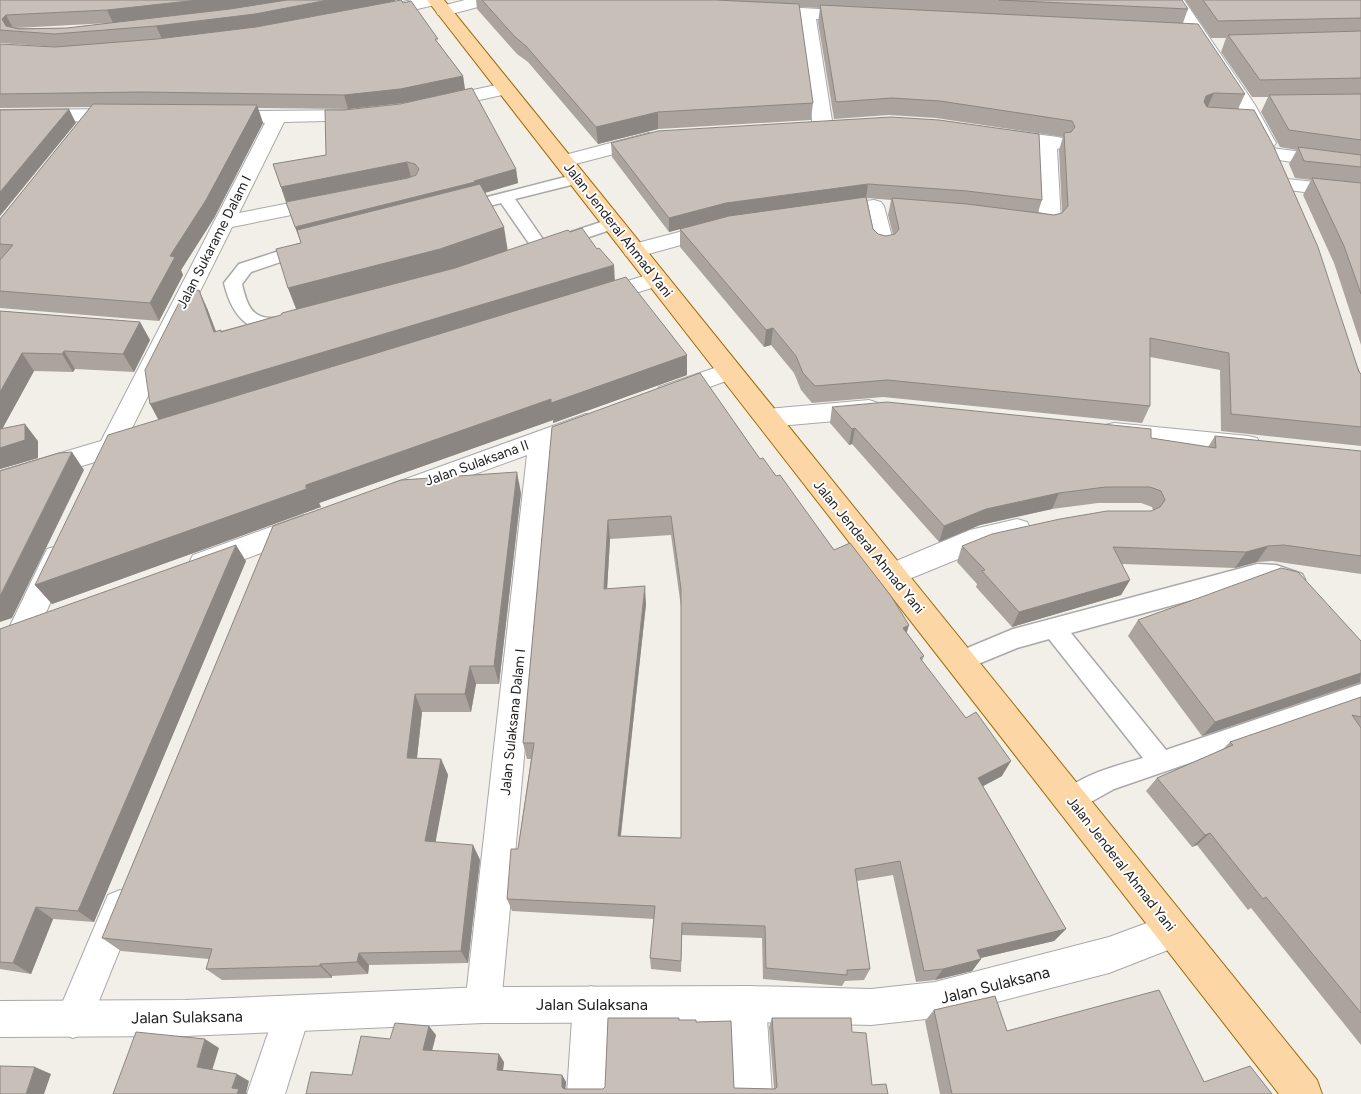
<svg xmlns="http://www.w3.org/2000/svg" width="1361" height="1094" font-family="Figtree,sans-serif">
<rect width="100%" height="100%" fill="#f2efe9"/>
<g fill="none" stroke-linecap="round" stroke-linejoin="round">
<defs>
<g id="service">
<polygon points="577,174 583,176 585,179 583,182 515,199 549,248 547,252 541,253 535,252 501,203 462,213 456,211 454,208 456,205"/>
<polygon points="613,218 619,219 621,223 619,227 559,247 553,246 551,242 553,238"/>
<path d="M307,242L313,243L315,247L313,251L251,272L242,284C246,301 250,318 271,318C278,318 284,317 291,319L294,323L291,327C252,338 233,320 224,283L239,264Z"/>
<path d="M1257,564L1276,565L1302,574L1305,580L1302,586C1289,591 1272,581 1257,582L1071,633L1166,750L1361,684V704L1114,789L1071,813L1062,809L1058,801C1069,777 1119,765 1143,758L1049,639L1017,648L961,671L953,668L949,661L953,654L1013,629Z"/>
</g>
<g id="minor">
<polygon points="412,0 441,0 439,4 378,18 372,17 370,13 372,9"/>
<polygon points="465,0 491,0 489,4 444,16 438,15 436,11 438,7"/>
<polygon points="1168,0 1184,0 1255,105 1276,143 1273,147 1266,149 1259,147 1237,105"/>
<polygon points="763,6 857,11 863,12 865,16 863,20 857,21 816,19 833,127 830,131 823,133 816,131 813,127 799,18 757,15 755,11 757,7"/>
<polygon points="505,83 511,85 514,89 511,93 439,109 432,107 430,103 432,99"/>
<polygon points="122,109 129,111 131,115 129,119 122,121 0,122 0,110"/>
<polygon points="362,110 369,112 371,116 369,120 284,122 239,213 326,196 333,198 336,202 333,206 326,208 232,227 130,432 137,430 146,432 150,439 146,446 119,454 114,464 105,467 95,462 0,491 0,471 101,441 265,123 253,121 251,117 253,113 260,111"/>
<path d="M1002,130L1058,137L1065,139L1068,143L1065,147L1057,149L1061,222C1051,237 1029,230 1015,227L1011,222L1015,217L1022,216L1039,218L1037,146L995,140L992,136L995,132Z"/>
<polygon points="649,133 656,135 659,139 656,143 564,167 557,165 554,161 557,157"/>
<polygon points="1272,148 1361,160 1361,172 1265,158 1262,154 1265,150"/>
<polygon points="1287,179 1361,187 1361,199 1280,189 1277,185 1280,181"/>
<polygon points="874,200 881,202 884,206 894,245 891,250 883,252 875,250 872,245 865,213 831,216 824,214 821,210 824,206"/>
<polygon points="717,222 724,223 728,228 724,233 634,258 626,256 623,251 626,246"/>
<polygon points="657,272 665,274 668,279 665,284 599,304 591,302 588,297 591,292"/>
<polygon points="729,363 737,365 741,371 737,377 668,402 659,399 656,393 659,387"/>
<polygon points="586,414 595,417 599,423 595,429 553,445 501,1005 496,1018 483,1023 470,1018 465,1005 527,455 401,501 392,498 388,491 392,484"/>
<polygon points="304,515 314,518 318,526 314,534 203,574 193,571 189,563 193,555"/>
<polygon points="1017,519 1027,522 1031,530 1027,538 985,548 892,586 882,583 878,575 882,567 970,530"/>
<polygon points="57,546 67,549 71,557 39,628 34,637 24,640 14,637 9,628 43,557 47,549"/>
<polygon points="120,890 132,895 137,907 86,1033 73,1038 60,1033 55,1020 108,895"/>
<polygon points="591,986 604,991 609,1004 605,1094 567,1094 573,1004 578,991"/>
<polygon points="748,986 761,991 766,1004 772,1094 734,1094 730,1004 735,991"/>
<polygon points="292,996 305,1001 310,1014 285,1094 247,1094 279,1001"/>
</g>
<g id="tertiary">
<polygon points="869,400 878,403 881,409 878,415 869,418 767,427 758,424 755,418 758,412 767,409"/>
<polygon points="1114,423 1248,436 1257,438 1261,445 1257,452 1248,454 1114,441 1105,439 1101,432 1105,425"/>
<polygon points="1174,913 1186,919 1192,931 1186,943 1109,973 935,1018 871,1025 748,1022 483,1023 185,1036 0,1037 0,1001 185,1000 483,987 748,986 871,989 935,982 1109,937"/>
</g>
<polygon id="primary" points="427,0 444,0 1317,1080 1322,1094 1279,1094"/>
</defs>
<use href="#service" stroke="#a9a9a9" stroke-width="3"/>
<use href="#minor" stroke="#a9a9a9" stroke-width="2"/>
<use href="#tertiary" stroke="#a9a9a9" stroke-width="2"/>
<use href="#primary" stroke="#a06b00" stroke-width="2"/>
<use href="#service" fill="#fff" fill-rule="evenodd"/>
<use href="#minor" fill="#fff" fill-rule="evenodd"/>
<use href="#tertiary" fill="#fff" fill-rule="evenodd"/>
<use href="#primary" fill="#fcd6a4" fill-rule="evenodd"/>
</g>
<g fill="#aba49e" fill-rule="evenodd">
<path d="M0,0L395,1L403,3L439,44L463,76L465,90L403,103L348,109L258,108L263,123L214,218L181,270L183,275L159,321L0,308V219L91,107L0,108V44L58,47L0,43ZM109,23L67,28H16Z"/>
<path d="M476,0H1182L1188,9L1183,23L1245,94L1238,109L1361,374V446L1221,431L1220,370L1150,357V406L1142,423L883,397L812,403L801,390L794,373L771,345L764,347L680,247V229L669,232L612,157L611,143L1042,200L1038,212L1054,215L1062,213L1059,150L1063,137L936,118L889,115L834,119L818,22L820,8L799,7L813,103L811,120L658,129L598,144L528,62L517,54L477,9ZM867,198L891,200L888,215L893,235L886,236L878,234L873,229Z"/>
<polygon points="1185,0 1361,0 1361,345 1334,263 1303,195 1311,180 1295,178 1289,164 1297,150 1280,147 1261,112 1268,97 1252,97 1221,52 1226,38 1211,38"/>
<polygon points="326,155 516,169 518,183 485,193 507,251 615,281 687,355 687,375 553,423 553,420 319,503 321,507 52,604 35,585 159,420 207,308 216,331 221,331 281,315 296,309 288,288 301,243 286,202 410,177 286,202 273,164"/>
<polygon points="0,311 140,322 150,340 134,372 75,369 73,372 34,371 2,429 38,441 38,458 0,469"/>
<polygon points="832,407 1151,438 1208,447 1215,436 1361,451 1361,574 1272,561 1257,562 1235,568 1122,564 1130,580 1121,595 1012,627 976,587 977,584 957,562 962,546 1151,511 1153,510 1152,507 1141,503 1098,503 1052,509 980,525 939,542 852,444 849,445 830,423"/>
<path d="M552,427L760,459L776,476L834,550L907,633L924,656L922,661L1002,776L983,786L1066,929L1054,941L980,958L981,959L972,971L935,980L916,982L893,875L857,881L870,969L864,980L845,981L842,986L763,979L762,938L682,935L681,972L651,969L650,958L654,919L512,911L507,899L518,849L531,759H527L523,743ZM671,535L681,607V838L621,836L646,604L607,589L610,539Z"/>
<polygon points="521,493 499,684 476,684 471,712 422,712 417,758 441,759 448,775 435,842 473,845 480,860 468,963 369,965 368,974 332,976 332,978 222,980 206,969 209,959 121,951 102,938"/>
<polygon points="246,561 94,922 53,919 31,974 0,969 0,629"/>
<polygon points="1138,620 1361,641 1361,683 1202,736 1128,636"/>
<polygon points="1361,697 1361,1045 1251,908 1248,910 1197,845 1192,847 1146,791 1157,778 1223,749 1230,742"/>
<polygon points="934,1010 1007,1031 1204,1082 1272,1094 940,1094 925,1021"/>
<polygon points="772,1018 852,1032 872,1085 888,1094 306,1094 352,1075 390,1039 436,1035 432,1051 504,1062 503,1070 562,1075 566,1082 565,1089 603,1089 679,1020 696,1022 734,1088 774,1089 769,1027"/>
</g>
<g fill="#8b8681">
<polygon points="198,0 294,0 215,12 113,23 107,10"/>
<polygon points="328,0 395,0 395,1 260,27 162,39 156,26"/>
<polygon points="6,15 13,28 7,31 2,19"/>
<polygon points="463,76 465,90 403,103 348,109 344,95"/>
<polygon points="1214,93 1206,110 1198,113 1206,96"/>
<polygon points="257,105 263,123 214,218 181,270 183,275 159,321 150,303 170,256"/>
<polygon points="69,109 76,123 0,216 0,192"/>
<polygon points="658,112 658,129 598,144 596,127"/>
<polygon points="407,162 411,177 286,202 281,187"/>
<polygon points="516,169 518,183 477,195 301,242 295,227 474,181"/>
<polygon points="868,184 866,198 726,217 669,232 669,218 726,203"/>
<polygon points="504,227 508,252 445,274 298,313 288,288"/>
<polygon points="614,265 615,282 159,421 150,404"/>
<polygon points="199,290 207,308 222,349 214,332"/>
<polygon points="140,322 150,340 134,372 123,354"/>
<polygon points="773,328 771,345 764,347 766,330"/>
<polygon points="64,351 75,369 73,372 62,354"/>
<polygon points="22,353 34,371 0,433 0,392"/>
<polygon points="687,355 687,375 553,423 553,420 319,503 321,507 52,604 35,585 306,485 551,399"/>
<polygon points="25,424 38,441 38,458 0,469 0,448"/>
<polygon points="855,428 852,444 849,445 852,429"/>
<polygon points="72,452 84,470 12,618 0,622 0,596"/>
<polygon points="517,472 521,493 499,684 494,666"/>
<polygon points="1059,493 1052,509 980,525 939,542 944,526 986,509"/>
<polygon points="608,520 610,539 606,607 604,589"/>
<polygon points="236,545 246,561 94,922 78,911"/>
<polygon points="1268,546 1257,562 1235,568 1246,552"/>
<polygon points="1130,580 1121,595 1012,627 1019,612"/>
<polygon points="645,586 646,604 619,850 618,836"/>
<polygon points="909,625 904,642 903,628"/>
<polygon points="470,666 476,684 471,712 465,694"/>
<polygon points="1361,673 1360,682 1202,736 1215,722"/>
<polygon points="415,694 422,712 415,775 407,758"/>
<polygon points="441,759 448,775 433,856 425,841"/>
<polygon points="1011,761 1002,776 970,793 978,778"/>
<polygon points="1210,833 1197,845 1192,847 1205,835"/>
<polygon points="473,845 480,860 468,963 461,951"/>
<polygon points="36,907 53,919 31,974 13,963"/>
<polygon points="1066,929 1054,941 968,961 977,950"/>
<polygon points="359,953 369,965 368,974 357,962"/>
<polygon points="981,959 972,971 935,980 943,969"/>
<polygon points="320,964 332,976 332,978 320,966"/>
<polygon points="429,1026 436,1035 430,1058 423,1050"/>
<polygon points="205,1039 219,1048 211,1074 197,1067"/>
<polygon points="499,1054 504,1062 502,1078 497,1070"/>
<polygon points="35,1067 51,1074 44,1094 26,1094"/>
<polygon points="237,1074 249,1081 246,1093 248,1094 237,1094 232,1088"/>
<polygon points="562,1075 566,1082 565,1094 562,1087"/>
</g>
<g fill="#c7bfb8" stroke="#8b8681" fill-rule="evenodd">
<polygon points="0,0 198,0 107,10 6,15 2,19 6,26 19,29 67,28 230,9 287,0 328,0 255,14 156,26 54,34 0,30"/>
<polygon points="401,0 403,3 411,1 438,39 435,39 463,76 400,89 344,95 141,92 0,94 0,44 55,47 157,39 256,27"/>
<polygon points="482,0 716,0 799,4 813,103 658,112 596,127 526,46 515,37"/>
<polygon points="999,0 1182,0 1188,9"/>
<polygon points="1203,0 1361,0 1361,18 1218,21"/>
<polygon points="820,5 1198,24 1245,94 1214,93 1206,96 1204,102 1207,107 1254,110 1273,145 1318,247 1359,372 1361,374 1361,427 1231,414 1229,353 1150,338 1150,406 887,380 815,386 803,373 796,356 773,328 766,330 680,229 729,216 866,197 873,229 878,234 886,236 895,234 899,229 892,198 967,204 1054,215 1062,213 1068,206 1064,133 1071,132 1075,127 1072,121 940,101 892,98 836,102"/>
<polygon points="1361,31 1361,78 1260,80 1228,35"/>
<polygon points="472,88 516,169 474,181 475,182 295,227 286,202 408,178 416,175 419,169 415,164 407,162 281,187 273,164 326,155 325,110 344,110 400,104"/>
<polygon points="1361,94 1361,140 1289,130 1269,95"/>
<polygon points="93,104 257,105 206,200 170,256 175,257 150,303 0,291 0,260 13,245 0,244 0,219"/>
<polygon points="69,109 0,192 0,110"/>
<polygon points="891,117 939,120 1039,134 1042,200 967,191 868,184 726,203 669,218 611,143 658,131"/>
<polygon points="1298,147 1361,155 1361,167 1304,161"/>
<polygon points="1312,178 1361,183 1361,294 1344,246"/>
<polygon points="480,184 504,227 440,249 288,288 276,249 301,243 297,230"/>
<polygon points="582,228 597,249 599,248 614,265 150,404 145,370 183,295 199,290 214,332 221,330 221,332 281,315 282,313 455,268 568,230 570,232"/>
<polygon points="626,277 687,355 551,403 551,399 306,485 306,488 312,487 35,585 108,435"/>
<polygon points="0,311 140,322 123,354 64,351 62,354 22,353 0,392"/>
<path d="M700,373L760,459L763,458L776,476L780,475L834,550L850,543L891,596L909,625L903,628L924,656L920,658L966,718L976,712L1011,761L978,778L1066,929L977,950L981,959L943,969L924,971L900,861L855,869L870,969L847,970V975L766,968L765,926L682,923L681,961L650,958L655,906L507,899L511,849H518L534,743H523L552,427ZM671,516L681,589V838L618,836L645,586L604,589L608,520Z"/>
<polygon points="887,402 1151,429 1151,438 1216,448 1215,436 1361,451 1361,556 1284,545 1268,546 1246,552 1113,547 1130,580 1019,612 982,571 985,570 962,546 992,534 1060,519 1107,511 1151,511 1160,507 1165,500 1161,491 1150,487 1106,487 1059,493 986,509 944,526 855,428 852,429 832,407"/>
<polygon points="25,424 25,440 0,448 0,429"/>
<polygon points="72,452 0,596 0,471 59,453"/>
<polygon points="517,472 494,666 470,666 465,694 415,694 407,758 441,759 425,841 473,845 461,951 359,953 357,962 320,964 320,966 206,969 212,949 102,938 273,526 401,480"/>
<polygon points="236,545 78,911 36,907 13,963 0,962 0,629"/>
<polygon points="1281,568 1298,572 1361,641 1361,673 1215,722 1138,620"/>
<polygon points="1361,697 1361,717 1352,715 1361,728 1361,1013 1266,897 1263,899 1210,833 1205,835 1157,778 1233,745 1230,742"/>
<polygon points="1159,990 1204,1082 1250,1066 1272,1094 952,1094 934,1010 995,996 1007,1031"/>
<polygon points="608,1018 679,1018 679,1020 696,1020 696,1022 731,1021 734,1088 775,1089 777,1087 772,1018 851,1018 852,1032 866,1033 872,1085 886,1084 888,1094 306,1094 311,1072 352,1075 361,1036 390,1039 395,1023 429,1026 423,1050 499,1054 497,1070 562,1075 562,1087 564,1089 603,1089 605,1087"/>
<polygon points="136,1032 205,1039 197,1067 237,1074 232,1088 239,1089 237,1094 113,1094"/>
<polygon points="0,1066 35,1067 26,1094 0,1094"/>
</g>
<g text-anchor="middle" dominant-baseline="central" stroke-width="4" stroke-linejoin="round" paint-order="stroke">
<g font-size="14" fill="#222" stroke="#fff">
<text transform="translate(618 230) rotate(52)">Jalan Jenderal Ahmad Yani</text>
<text transform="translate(214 242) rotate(-63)">Jalan Sukarame Dalam I</text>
<text transform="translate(477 463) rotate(-20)">Jalan Sulaksana II</text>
<text transform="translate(869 547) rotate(51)">Jalan Jenderal Ahmad Yani</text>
<text transform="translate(513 722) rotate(-84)">Jalan Sulaksana Dalam I</text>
<text transform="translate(1121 864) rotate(52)">Jalan Jenderal Ahmad Yani</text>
</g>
<g font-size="16" fill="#222" stroke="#fff">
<text transform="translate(995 985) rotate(-14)">Jalan Sulaksana</text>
<text x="592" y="1004">Jalan Sulaksana</text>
<text transform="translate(187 1017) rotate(-1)">Jalan Sulaksana</text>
</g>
</g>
</svg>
